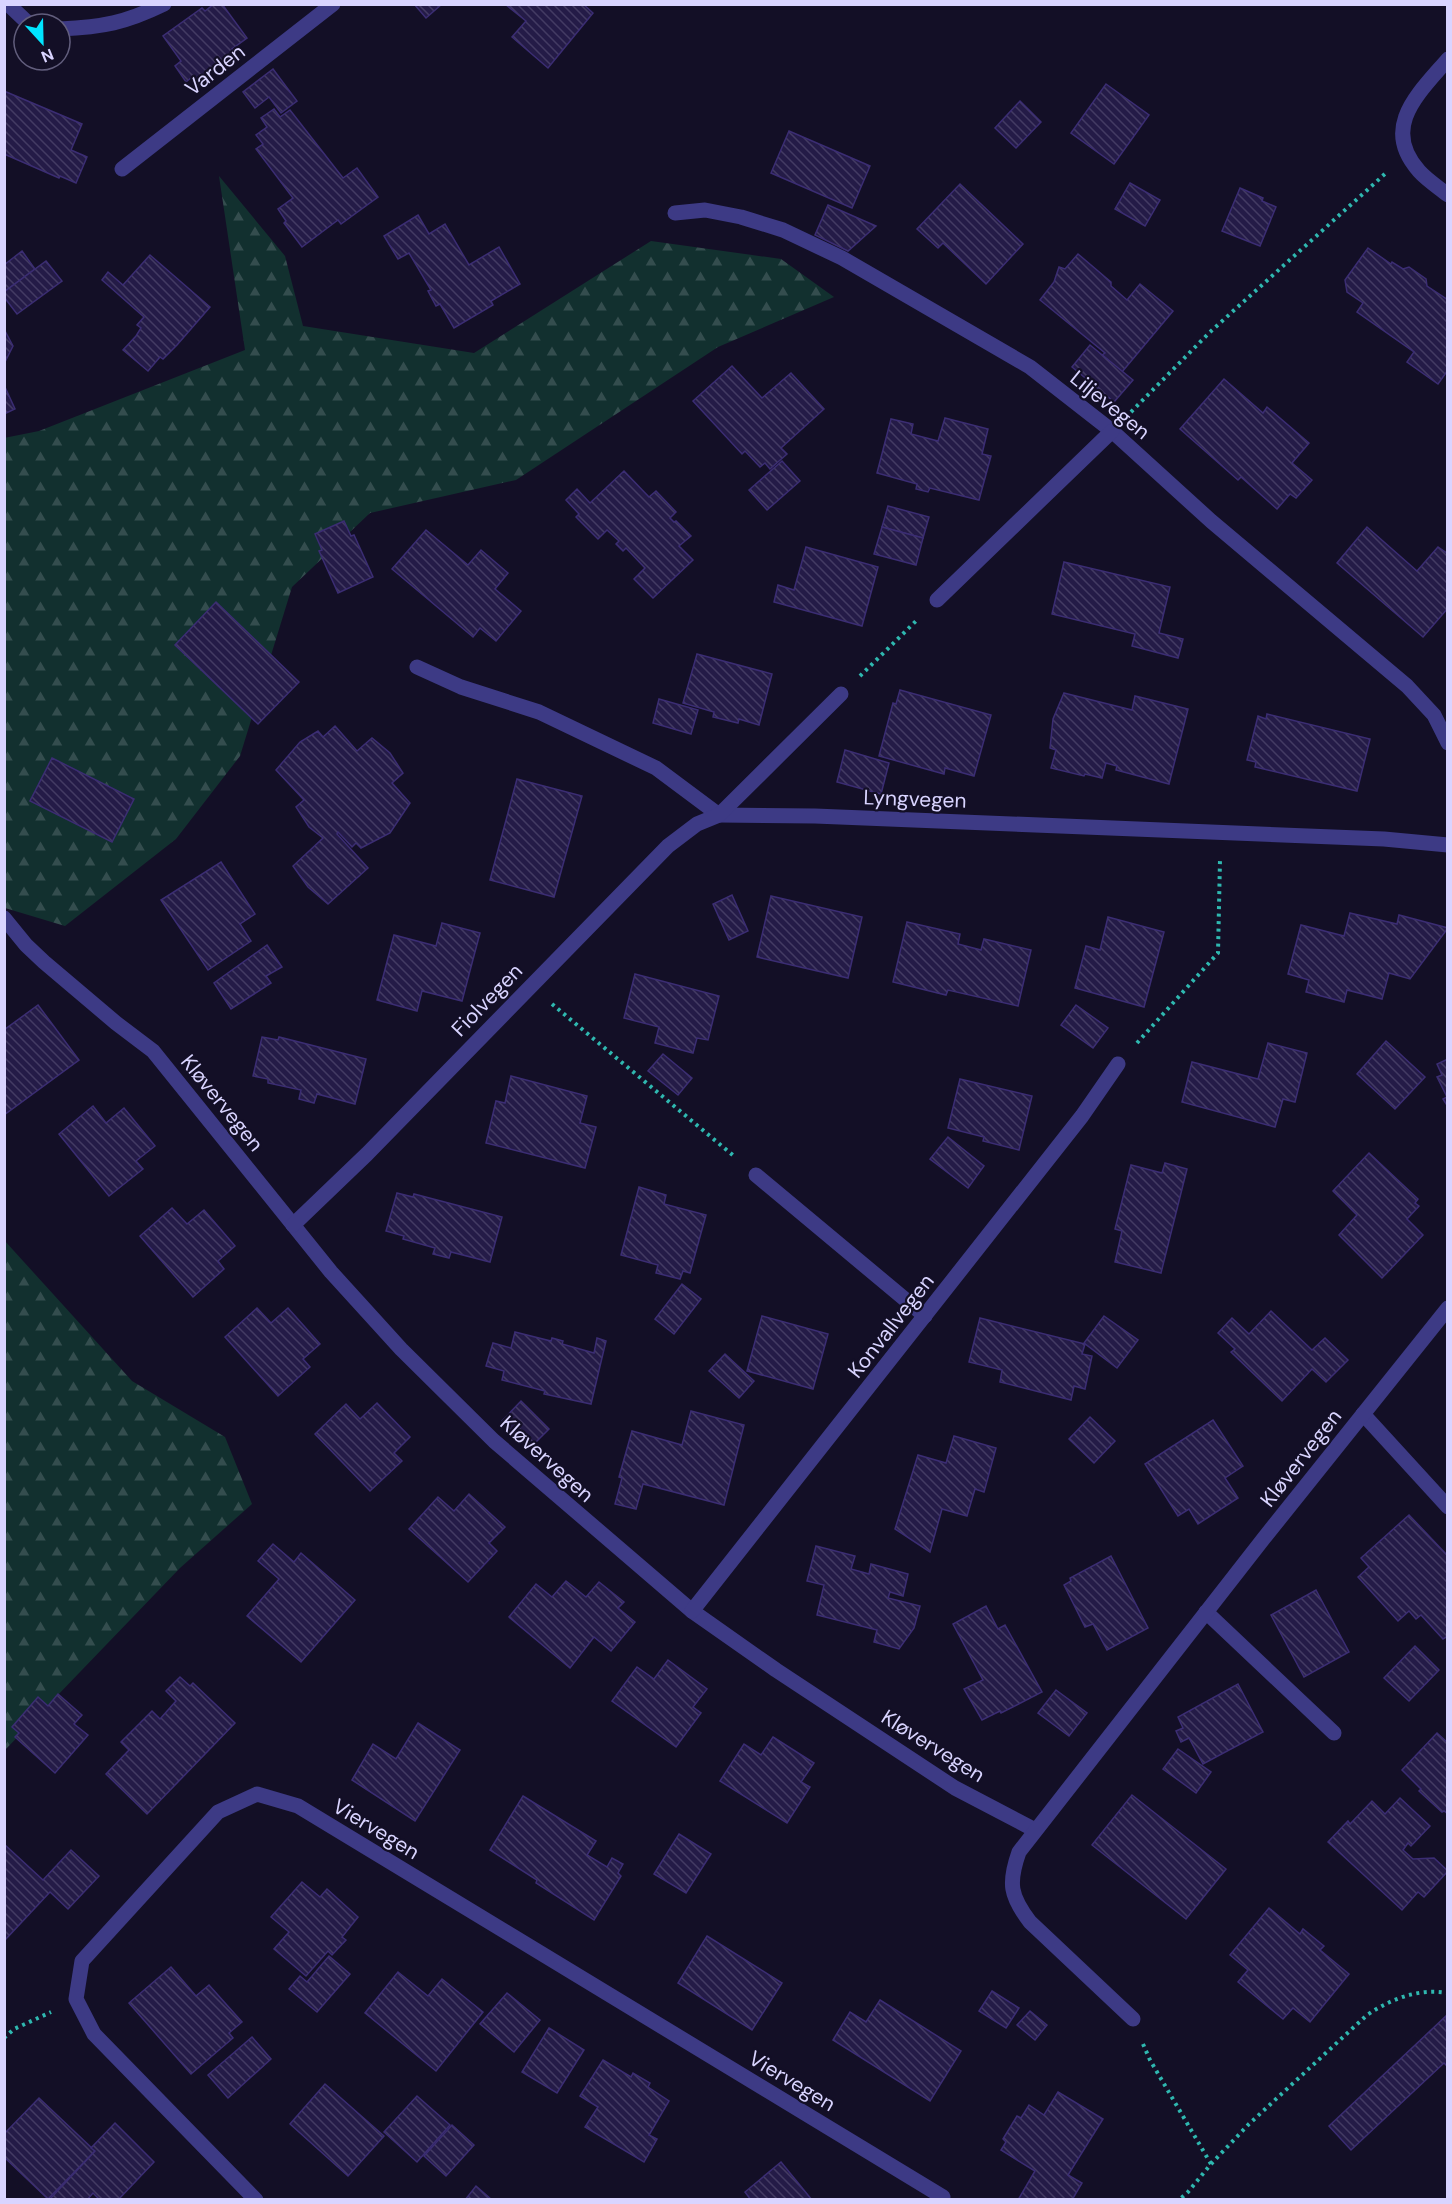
<svg xmlns="http://www.w3.org/2000/svg" width="1452" height="2204" font-family="'DM Sans',sans-serif">
<defs>
<pattern id="forest-firs" width="22" height="20" patternUnits="userSpaceOnUse" patternTransform="scale(1.5)"><rect width="22" height="20" fill="#12302f"/><path d="M5 1l3.5 6h-7zM16 11l3.5 6h-7z" fill="#344d4e"/></pattern>
<pattern id="building-back-hatch" width="6" height="6" patternUnits="userSpaceOnUse" patternTransform="scale(1.5)"><rect width="6" height="6" fill="#241b47"/><path d="M-1 5l2 2M0 0l6 6M5-1l2 2" fill="none" stroke="#433b63"/></pattern>
</defs>
<rect width="100%" height="100%" fill="#130f26"/>
<g fill="url(#forest-firs)">
<polygon points="219,176 285,256 303,326 474,353 651,241 781,259 834,297 718,347 516,480 370,513 292,587 240,756 176,839 65,926 5,908 4,438 39,431 245,350"/>
<polygon points="4,1240 132,1381 225,1437 252,1504 180,1568 5,1750"/>
</g>
<g fill="url(#building-back-hatch)" stroke="#3b2d73" stroke-width="1.5">
<polygon points="214,4 222,4 247,38 232,49 234,52 195,80 192,77 186,82 175,66 181,61 163,36 202,8 205,11"/>
<polygon points="414,4 442,4 426,18"/>
<polygon points="505,4 583,4 593,13 548,68 512,37 526,21"/>
<polygon points="273,69 297,101 281,113 269,97 255,108 243,92"/>
<polygon points="1106,84 1149,115 1114,164 1071,133"/>
<polygon points="4,91 82,124 71,150 87,157 76,183 60,176 59,178 4,154"/>
<polygon points="1020,101 1041,122 1016,148 995,128"/>
<polygon points="274,109 280,117 290,110 343,178 357,168 378,197 341,224 338,220 302,247 284,223 286,221 278,209 293,198 256,149 263,144 256,135 267,127 261,118"/>
<polygon points="789,131 870,166 852,208 771,173"/>
<polygon points="1130,183 1160,200 1145,226 1115,209"/>
<polygon points="960,184 1023,244 986,284 943,243 938,248 917,229"/>
<polygon points="1240,188 1263,198 1262,201 1276,207 1260,246 1222,231"/>
<polygon points="828,205 876,226 848,251 815,235"/>
<polygon points="418,215 429,234 445,224 469,265 499,247 520,284 491,301 493,305 454,328 440,304 436,306 428,291 431,290 409,253 398,259 384,236"/>
<polygon points="1368,248 1391,264 1392,262 1403,269 1409,267 1426,279 1427,286 1448,300 1448,370 1438,384 1407,362 1414,352 1357,312 1363,303 1347,292 1345,280"/>
<polygon points="22,251 35,269 4,292 4,265"/>
<polygon points="1078,254 1111,282 1111,286 1127,300 1140,284 1173,311 1122,372 1102,355 1105,353 1040,300 1054,282 1059,267 1065,269"/>
<polygon points="150,255 210,307 177,345 163,359 160,357 148,371 123,350 136,336 141,328 137,325 144,317 102,280 108,272 123,285"/>
<polygon points="46,261 62,281 17,314 4,297 4,292"/>
<polygon points="4,329 13,346 4,364"/>
<polygon points="1090,345 1133,380 1114,402 1072,367"/>
<polygon points="732,366 762,398 791,373 824,409 781,448 787,454 770,469 765,463 760,467 745,451 742,454 693,401"/>
<polygon points="1224,379 1263,413 1267,407 1309,443 1292,463 1312,480 1296,498 1290,494 1277,509 1241,477 1238,480 1180,429"/>
<polygon points="4,385 15,409 4,414"/>
<polygon points="945,418 988,429 982,454 991,456 979,500 930,488 928,492 916,489 917,484 877,473 891,419 913,424 911,434 938,441"/>
<polygon points="782,461 800,481 767,510 749,490"/>
<polygon points="624,471 649,497 656,491 676,512 670,518 674,522 676,521 691,536 679,546 693,560 653,598 634,579 645,568 626,548 623,551 616,544 619,541 607,530 598,539 576,517 579,514 566,500 577,489 590,503"/>
<polygon points="888,506 929,517 923,538 882,527"/>
<polygon points="344,521 351,536 354,535 373,577 338,593 319,551 322,550 315,534"/>
<polygon points="882,527 923,538 916,565 874,554"/>
<polygon points="1367,527 1417,571 1438,547 1448,554 1448,608 1423,637 1337,563"/>
<polygon points="426,530 468,565 481,550 508,573 495,589 521,611 496,641 480,628 473,637 392,569"/>
<polygon points="806,547 878,567 862,626 774,602 778,585 794,590"/>
<polygon points="1064,562 1170,587 1159,633 1183,639 1178,658 1132,646 1135,634 1052,614"/>
<polygon points="216,602 299,682 258,724 175,645"/>
<polygon points="697,654 772,674 759,725 739,719 738,723 713,717 714,712 683,703"/>
<polygon points="900,690 991,715 974,776 945,768 944,774 879,756 893,703 896,704"/>
<polygon points="1064,693 1132,710 1135,696 1188,709 1169,784 1116,770 1117,766 1106,763 1102,778 1085,774 1084,776 1051,768 1056,750 1050,748 1053,719"/>
<polygon points="659,699 698,710 691,734 653,723"/>
<polygon points="1267,714 1370,739 1357,791 1255,767 1256,762 1247,760 1258,716 1266,719"/>
<polygon points="335,726 357,751 372,738 390,753 403,773 392,783 410,803 390,833 361,848 356,843 352,847 338,832 337,834 368,868 328,904 308,887 293,866 323,838 309,827 296,807 304,800 276,770 300,742 318,731 323,737"/>
<polygon points="845,750 889,763 881,794 837,782"/>
<polygon points="52,758 134,799 112,842 30,801"/>
<polygon points="517,779 582,796 554,897 490,880"/>
<polygon points="221,862 255,914 240,924 251,941 208,970 161,900"/>
<polygon points="732,895 748,931 729,940 713,904"/>
<polygon points="771,896 862,917 848,978 757,957"/>
<polygon points="1350,913 1397,924 1399,915 1448,928 1410,979 1389,973 1382,999 1347,990 1344,1002 1306,992 1309,980 1288,974 1301,925 1344,936"/>
<polygon points="1108,917 1164,932 1144,1007 1075,988 1086,946 1100,950"/>
<polygon points="907,922 960,934 958,944 981,950 984,939 1031,950 1018,1006 948,990 946,995 893,982"/>
<polygon points="442,923 480,933 462,1001 422,991 417,1011 377,1000 394,935 436,946"/>
<polygon points="267,945 282,967 266,976 271,983 231,1009 214,983"/>
<polygon points="635,974 719,996 708,1040 697,1038 693,1053 655,1043 659,1027 624,1018"/>
<polygon points="38,1005 79,1060 4,1115 4,1030"/>
<polygon points="1076,1005 1108,1028 1093,1048 1061,1025"/>
<polygon points="262,1037 278,1040 279,1037 366,1059 355,1104 317,1094 314,1103 299,1099 301,1090 268,1083 268,1079 253,1076"/>
<polygon points="1386,1041 1425,1077 1395,1109 1357,1074"/>
<polygon points="1268,1043 1307,1053 1295,1102 1283,1099 1275,1127 1182,1102 1192,1062 1258,1079"/>
<polygon points="663,1054 692,1078 678,1095 648,1071"/>
<polygon points="1448,1059 1448,1107 1443,1099 1447,1097 1437,1077 1442,1075 1437,1064"/>
<polygon points="511,1076 587,1096 580,1123 596,1127 585,1168 486,1143 496,1101 505,1103"/>
<polygon points="960,1079 1032,1096 1019,1150 983,1141 984,1137 948,1128"/>
<polygon points="93,1106 106,1123 124,1108 155,1146 136,1161 143,1169 109,1196 59,1134"/>
<polygon points="948,1137 984,1166 968,1188 930,1159"/>
<polygon points="1369,1153 1418,1199 1415,1203 1419,1206 1407,1219 1423,1235 1382,1278 1339,1235 1357,1215 1333,1191"/>
<polygon points="1165,1163 1187,1169 1161,1273 1115,1262 1122,1231 1115,1229 1131,1165 1162,1173"/>
<polygon points="639,1187 666,1195 664,1204 706,1215 690,1273 683,1271 680,1279 656,1273 658,1265 621,1255"/>
<polygon points="397,1193 413,1197 414,1194 502,1217 490,1262 451,1252 449,1258 433,1254 435,1248 403,1239 404,1236 386,1231"/>
<polygon points="172,1208 187,1224 204,1210 235,1246 218,1261 224,1269 193,1297 140,1236"/>
<polygon points="682,1284 701,1299 674,1334 655,1319"/>
<polygon points="257,1308 271,1323 288,1308 320,1344 303,1359 310,1367 278,1396 225,1337"/>
<polygon points="1271,1311 1312,1350 1325,1338 1348,1360 1326,1382 1312,1369 1282,1401 1231,1352 1235,1349 1218,1333 1232,1318 1249,1334"/>
<polygon points="762,1316 828,1334 813,1389 747,1371"/>
<polygon points="1104,1316 1138,1340 1117,1368 1084,1343"/>
<polygon points="980,1318 1085,1344 1082,1354 1092,1356 1085,1389 1074,1386 1071,1400 1000,1382 1002,1370 969,1362"/>
<polygon points="515,1332 551,1341 552,1338 563,1341 562,1344 594,1353 597,1338 606,1341 591,1404 544,1394 545,1391 502,1380 504,1371 486,1366 493,1343 511,1348"/>
<polygon points="725,1354 754,1381 739,1398 709,1371"/>
<polygon points="521,1401 549,1429 530,1448 502,1421"/>
<polygon points="377,1403 410,1437 394,1453 402,1461 370,1491 315,1434 346,1404 360,1419"/>
<polygon points="691,1411 744,1425 724,1505 643,1484 636,1509 615,1504 622,1478 619,1477 632,1431 682,1445"/>
<polygon points="1090,1417 1115,1441 1094,1463 1069,1439"/>
<polygon points="1213,1420 1243,1466 1225,1478 1238,1498 1198,1524 1189,1509 1178,1516 1145,1464"/>
<polygon points="954,1436 996,1448 984,1492 975,1489 967,1516 942,1509 930,1552 895,1529 918,1455 946,1463"/>
<polygon points="469,1494 505,1527 489,1543 497,1551 468,1582 409,1529 438,1497 454,1511"/>
<polygon points="1409,1515 1448,1556 1448,1636 1443,1639 1421,1615 1416,1619 1409,1611 1398,1621 1358,1577 1369,1567 1361,1558"/>
<polygon points="273,1544 294,1562 301,1553 355,1600 301,1662 247,1616 279,1579 258,1561"/>
<polygon points="816,1546 855,1556 851,1569 869,1574 871,1564 908,1574 903,1596 890,1592 888,1598 920,1606 914,1628 899,1649 874,1642 877,1630 817,1615 824,1585 807,1581"/>
<polygon points="1111,1556 1148,1628 1107,1650 1093,1624 1085,1627 1064,1585 1071,1581 1070,1578"/>
<polygon points="566,1581 586,1597 599,1582 624,1602 618,1608 635,1622 611,1651 594,1637 570,1668 509,1617 536,1584 552,1597"/>
<polygon points="1316,1590 1349,1652 1304,1677 1271,1615"/>
<polygon points="986,1606 998,1629 1005,1625 1042,1692 1001,1713 1000,1711 982,1720 964,1689 983,1680 953,1624"/>
<polygon points="1415,1646 1439,1670 1409,1701 1384,1678"/>
<polygon points="668,1660 707,1689 693,1707 701,1713 676,1747 612,1701 637,1667 654,1679"/>
<polygon points="180,1677 190,1686 193,1683 235,1723 147,1814 106,1774 129,1750 121,1742 152,1711 160,1719 176,1701 166,1691"/>
<polygon points="1238,1684 1263,1732 1203,1764 1189,1738 1181,1742 1176,1731 1183,1728 1178,1717"/>
<polygon points="1056,1690 1087,1713 1069,1736 1038,1713"/>
<polygon points="58,1694 82,1715 74,1724 88,1735 55,1773 15,1737 19,1733 12,1727 38,1697 48,1706"/>
<polygon points="418,1723 460,1750 415,1821 352,1780 373,1744 396,1759"/>
<polygon points="1437,1733 1448,1743 1448,1814 1444,1811 1442,1812 1419,1791 1421,1789 1402,1770"/>
<polygon points="773,1737 814,1763 801,1782 810,1787 787,1823 720,1781 744,1744 761,1755"/>
<polygon points="1178,1749 1211,1772 1196,1793 1163,1769"/>
<polygon points="1132,1795 1226,1869 1186,1919 1092,1845"/>
<polygon points="523,1796 596,1841 587,1855 607,1867 612,1858 623,1864 618,1873 621,1876 594,1920 536,1883 537,1880 490,1850"/>
<polygon points="1400,1798 1430,1826 1411,1846 1408,1843 1403,1850 1413,1859 1434,1858 1448,1871 1424,1897 1418,1892 1402,1910 1328,1842 1348,1821 1350,1824 1372,1801 1385,1814"/>
<polygon points="679,1834 711,1854 686,1893 654,1874"/>
<polygon points="4,1844 43,1880 71,1850 99,1876 68,1909 50,1892 4,1941"/>
<polygon points="302,1882 320,1897 327,1889 358,1917 342,1937 346,1940 332,1955 328,1951 306,1976 274,1949 289,1932 271,1917"/>
<polygon points="1269,1908 1300,1934 1303,1929 1324,1946 1320,1950 1349,1974 1310,2022 1293,2008 1283,2019 1238,1982 1248,1970 1230,1955"/>
<polygon points="707,1936 782,1983 752,2030 678,1983"/>
<polygon points="329,1956 350,1974 317,2012 289,1989 300,1976 307,1982"/>
<polygon points="171,1967 196,1996 209,1985 242,2022 229,2033 233,2038 191,2074 129,2003"/>
<polygon points="398,1972 428,1996 442,1979 483,2012 436,2071 365,2013"/>
<polygon points="992,1991 1019,2008 1006,2028 979,2011"/>
<polygon points="507,1993 540,2020 514,2052 480,2024"/>
<polygon points="880,2000 961,2051 930,2101 833,2040 850,2012 866,2022"/>
<polygon points="1030,2011 1047,2025 1035,2040 1017,2025"/>
<polygon points="1446,2016 1448,2067 1444,2063 1351,2150 1329,2126"/>
<polygon points="549,2028 584,2050 557,2093 522,2072"/>
<polygon points="252,2037 271,2059 228,2098 208,2075"/>
<polygon points="603,2060 631,2077 633,2073 650,2083 648,2087 669,2101 649,2135 657,2139 644,2162 585,2127 598,2107 580,2096"/>
<polygon points="325,2084 384,2136 348,2176 290,2124"/>
<polygon points="1058,2092 1103,2119 1068,2175 1082,2183 1072,2200 1018,2200 1035,2171 1001,2150 1006,2142 1003,2139 1017,2116 1021,2118 1029,2105 1044,2115"/>
<polygon points="417,2096 450,2125 417,2162 384,2132"/>
<polygon points="39,2098 95,2151 48,2199 4,2157 4,2134"/>
<polygon points="115,2123 154,2162 118,2200 100,2200 93,2193 87,2200 49,2200 95,2151 91,2148"/>
<polygon points="452,2125 474,2145 446,2176 424,2156"/>
<polygon points="781,2162 812,2200 751,2200 745,2192"/>
<polygon points="476,2186 492,2200 465,2200"/>
</g>
<g fill="none" stroke-linecap="round" stroke-linejoin="round">
<g stroke="#2fb8b0" stroke-width="4" stroke-dasharray="3 4.5" stroke-linecap="butt">
<polyline points="1131,412 1210,332 1386,173"/>
<polyline points="860,676 917,620"/>
<polyline points="552,1004 735,1157"/>
<polyline points="1137,1043 1218,953 1220,860"/>
<polyline points="4,2038 14,2029 51,2012"/>
<polyline points="1143,2044 1150,2060 1211,2164 1188,2192 1179,2200"/>
<path d="M1211,2164L1249,2124L1367,2015C1391,1999 1418,1988 1448,1993"/>
</g>
<g stroke="#3d3a85" stroke-width="15">
<polyline points="8,4 29,24"/>
<path d="M60,29C103,27 125,23 164,4"/>
<path d="M1448,59C1419,93 1380,127 1419,171C1427,180 1438,187 1448,195"/>
<polyline points="122,169 333,4"/>
<polyline points="675,213 705,210 741,217 783,230 842,258 1030,367 1112,431 1211,521 1407,686 1434,715 1448,743"/>
<polyline points="937,600 1112,431"/>
<polyline points="417,667 461,687 539,712 656,768 719,815 815,816 1384,839 1448,845"/>
<polyline points="4,918 26,945 44,962 116,1023 153,1051 331,1272 401,1349 494,1441 692,1611 776,1670 955,1788 1035,1830"/>
<polyline points="756,1175 925,1316"/>
<polyline points="293,1225 367,1154 668,846 697,824 719,815 841,694"/>
<polyline points="1363,1414 1448,1507"/>
<polyline points="692,1611 1082,1116 1118,1064"/>
<polyline points="1206,1612 1334,1733"/>
<path d="M1133,2019L1030,1922C1010,1896 1008,1883 1019,1852L1264,1538L1448,1308"/>
<polyline points="256,2200 94,2034 76,1999 82,1961 218,1812 257,1794 298,1806 943,2197"/>
</g>
</g>
<g text-anchor="middle" dominant-baseline="central" stroke-width="4.5" stroke-linejoin="round" paint-order="stroke">
<g font-size="21" fill="#d9d4ff" stroke="#130f26">
<text transform="translate(215 70) rotate(-38)">Varden</text>
<text transform="translate(1110 405) rotate(39)">Liljevegen</text>
<text transform="translate(915 799) rotate(2)">Lyngvegen</text>
<text transform="translate(487 1000) rotate(-46)">Fiolvegen</text>
<text transform="translate(222 1103) rotate(51)">Kløvervegen</text>
<text transform="translate(891 1326) rotate(-52)">Konvallvegen</text>
<text transform="translate(1301 1458) rotate(-52)">Kløvervegen</text>
<text transform="translate(547 1459) rotate(42)">Kløvervegen</text>
<text transform="translate(933 1746) rotate(32)">Kløvervegen</text>
<text transform="translate(376 1829) rotate(31)">Viervegen</text>
<text transform="translate(792 2081) rotate(31)">Viervegen</text>
</g>
</g>
<rect width="1452" height="2204" fill="none" stroke="#d9d4ff" stroke-width="12"/>
<g transform="translate(42 42) rotate(158)"><circle r="28" fill="#130f26" stroke="#625e7d" stroke-width="1.5"/>
<path d="M0-4.5L10 22L0 15L-10 22Z" fill="#00e5ff"/>
<text y="-9" font-size="16" font-weight="bold" text-anchor="middle" fill="#d9d4ff">N</text>
</g>
</svg>
